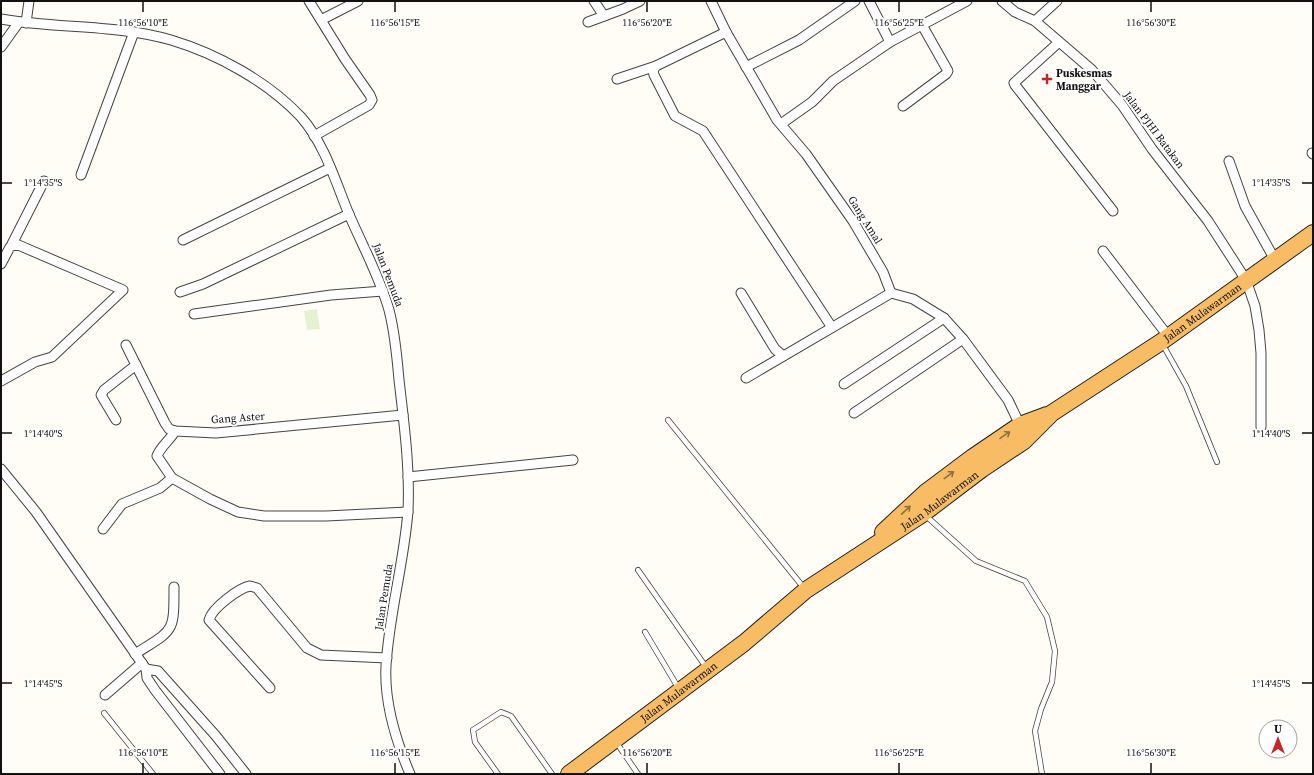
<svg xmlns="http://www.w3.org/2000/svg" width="1314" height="775" font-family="'Source Serif 4',serif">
<rect width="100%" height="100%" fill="#fffdf5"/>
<polygon fill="#e6f2cf" points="317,309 320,329 307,330 304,311"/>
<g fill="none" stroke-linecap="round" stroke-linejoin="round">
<defs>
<g id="service">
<polyline points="1163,345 1186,386 1217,462"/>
<polyline points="668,420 804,588"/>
<polyline points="925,515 976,561 1025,581 1047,617 1055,651 1052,682 1041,709 1035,731 1042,774"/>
<polyline points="638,570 706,667"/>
<polyline points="645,632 679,689"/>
<polyline points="104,713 153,774"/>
<polyline points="616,742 638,774"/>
<polyline points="498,774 475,742 473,730 501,712 511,716 552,774"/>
</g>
<g id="minor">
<polyline points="309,1 345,59 370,95 372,100 369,105 314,136"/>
<polyline points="594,1 604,16"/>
<polyline points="711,1 726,32 777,120 806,154 853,221 883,272 891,293"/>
<polyline points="869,1 890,42"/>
<polyline points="1002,1 1015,12 1035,21 1092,70 1122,105 1152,149 1208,221 1246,280 1255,306 1259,330 1261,353 1261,427"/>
<path d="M1,19C57,29 116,24 171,40C218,54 268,82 301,117C324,143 335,180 348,212C362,245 379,275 389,310C395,333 397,356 399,380C404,423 410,467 408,511C404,563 389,614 386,666C384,703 396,741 410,774"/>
<polyline points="321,20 358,1"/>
<polyline points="1035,21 1057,1"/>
<polyline points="588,22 623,9 640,1"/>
<polyline points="26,23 29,1"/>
<polyline points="726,32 656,66 653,70 654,75 675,116 703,131 831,326"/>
<polyline points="1058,43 1014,83 1015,85 1113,211"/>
<polyline points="1,47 19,22"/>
<polyline points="746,67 799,40 855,1"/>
<polyline points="617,79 656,66"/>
<polyline points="903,106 946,74 948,71 922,25"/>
<polyline points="781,124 812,102 833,81 890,42 967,1"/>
<polyline points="1312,153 1313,154"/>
<polyline points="1229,161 1245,206 1275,260"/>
<polyline points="81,175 134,32"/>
<polyline points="183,240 330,168"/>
<polyline points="12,244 44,181"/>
<polyline points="1103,251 1168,336"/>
<polyline points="1,264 10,247 16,244 123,290 52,357 35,362 1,381"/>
<polyline points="180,292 203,284 349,214"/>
<polyline points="741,293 775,349 783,356"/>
<polyline points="891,293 913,299 944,318 963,339 1008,400 1020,425"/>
<polyline points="194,314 331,295 383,291"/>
<polyline points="126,345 165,423 169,429 175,431 216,433 403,415"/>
<polyline points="746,378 891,293"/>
<polyline points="844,384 944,318"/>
<polyline points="854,413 963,339"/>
<polyline points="116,420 101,395 104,390 136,365"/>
<path d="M175,431C171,439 160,447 157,456L172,478L210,499L238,512L264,516H326L408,512"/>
<polyline points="1,469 36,512 146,669 147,678 155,690 220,774"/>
<polyline points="408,477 573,460"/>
<polyline points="103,529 122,504 160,488 172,478"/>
<path d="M135,654C174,629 174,634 174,587"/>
<polyline points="146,669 158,671 216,736 246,774"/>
<path d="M270,688L209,620C212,608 239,588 250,586L257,588L307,648L321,655L387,658"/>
<polyline points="105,695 142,663"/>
</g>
<g id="trunk">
<polyline points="883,532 925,493 973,457 1020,425 1047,415"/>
<path id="s1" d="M569,774L744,643L806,590L924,513L982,469L1024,441L1052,413L1161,342L1313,233"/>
</g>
</defs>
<use href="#service" stroke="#444" stroke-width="6"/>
<use href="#minor" stroke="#444" stroke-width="11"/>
<use href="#trunk" stroke="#222" stroke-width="18"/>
<use href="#service" stroke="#fff" stroke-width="4.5"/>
<use href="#minor" stroke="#fff" stroke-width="9"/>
<use href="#trunk" stroke="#f7bc64" stroke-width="16"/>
</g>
<defs><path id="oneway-shaft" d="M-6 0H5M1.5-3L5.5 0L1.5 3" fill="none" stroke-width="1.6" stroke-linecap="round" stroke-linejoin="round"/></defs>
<g stroke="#906f3f">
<use href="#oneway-shaft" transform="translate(1005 435) rotate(-34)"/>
<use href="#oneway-shaft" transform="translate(949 475) rotate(-37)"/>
<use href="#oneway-shaft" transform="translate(906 510) rotate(-43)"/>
</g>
<path fill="none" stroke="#111" stroke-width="1.5" d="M143,2V12M395,2V12M647,2V12M899,2V12M1151,2V12M2,183H12M1302,183H1312M2,433H12M1302,433H1312M2,683H12M1302,683H1312M143,763V773M395,763V773M647,763V773M899,763V773M1151,763V773"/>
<path fill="#c4262e" stroke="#fff" stroke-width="1.5" d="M1045 73h4v4h4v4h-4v4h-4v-4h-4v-4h4z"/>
<g text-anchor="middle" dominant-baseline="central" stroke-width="4" stroke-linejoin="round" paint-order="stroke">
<g font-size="11" font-weight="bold" fill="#111" stroke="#fff" text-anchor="start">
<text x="1056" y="73">Puskesmas<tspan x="1056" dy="13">Manggar</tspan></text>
</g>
<g font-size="11" fill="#111" stroke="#fff">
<text transform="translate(1154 130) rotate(53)">Jalan PJHI Batakan</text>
<text transform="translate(865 220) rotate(58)">Gang Amal</text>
<text transform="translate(388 275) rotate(69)">Jalan Pemuda</text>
<text stroke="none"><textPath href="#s1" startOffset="785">Jalan Mulawarman</textPath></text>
<text transform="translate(238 418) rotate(-4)">Gang Aster</text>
<text stroke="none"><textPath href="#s1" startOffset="461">Jalan Mulawarman</textPath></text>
<text transform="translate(384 597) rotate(-81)">Jalan Pemuda</text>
<text stroke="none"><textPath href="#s1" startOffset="137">Jalan Mulawarman</textPath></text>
</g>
</g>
<g font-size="10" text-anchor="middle" fill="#111" stroke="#fff" stroke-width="4" stroke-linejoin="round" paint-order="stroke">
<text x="143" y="26">116°56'10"E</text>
<text x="395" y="26">116°56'15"E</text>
<text x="647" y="26">116°56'20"E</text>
<text x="899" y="26">116°56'25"E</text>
<text x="1151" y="26">116°56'30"E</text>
<text x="43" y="186">1°14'35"S</text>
<text x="1271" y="186">1°14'35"S</text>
<text x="43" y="437">1°14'40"S</text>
<text x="1271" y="437">1°14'40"S</text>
<text x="43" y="687">1°14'45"S</text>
<text x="1271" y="687">1°14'45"S</text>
<text x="143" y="756">116°56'10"E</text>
<text x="395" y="756">116°56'15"E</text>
<text x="647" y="756">116°56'20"E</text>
<text x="899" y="756">116°56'25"E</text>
<text x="1151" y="756">116°56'30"E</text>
</g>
<rect width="1314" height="775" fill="none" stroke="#111111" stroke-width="4"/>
<g transform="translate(1278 739)"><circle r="19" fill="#ffffff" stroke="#a0a0a0"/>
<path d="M0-3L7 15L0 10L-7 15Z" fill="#c4262e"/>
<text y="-6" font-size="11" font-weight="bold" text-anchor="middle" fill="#111111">U</text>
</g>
</svg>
